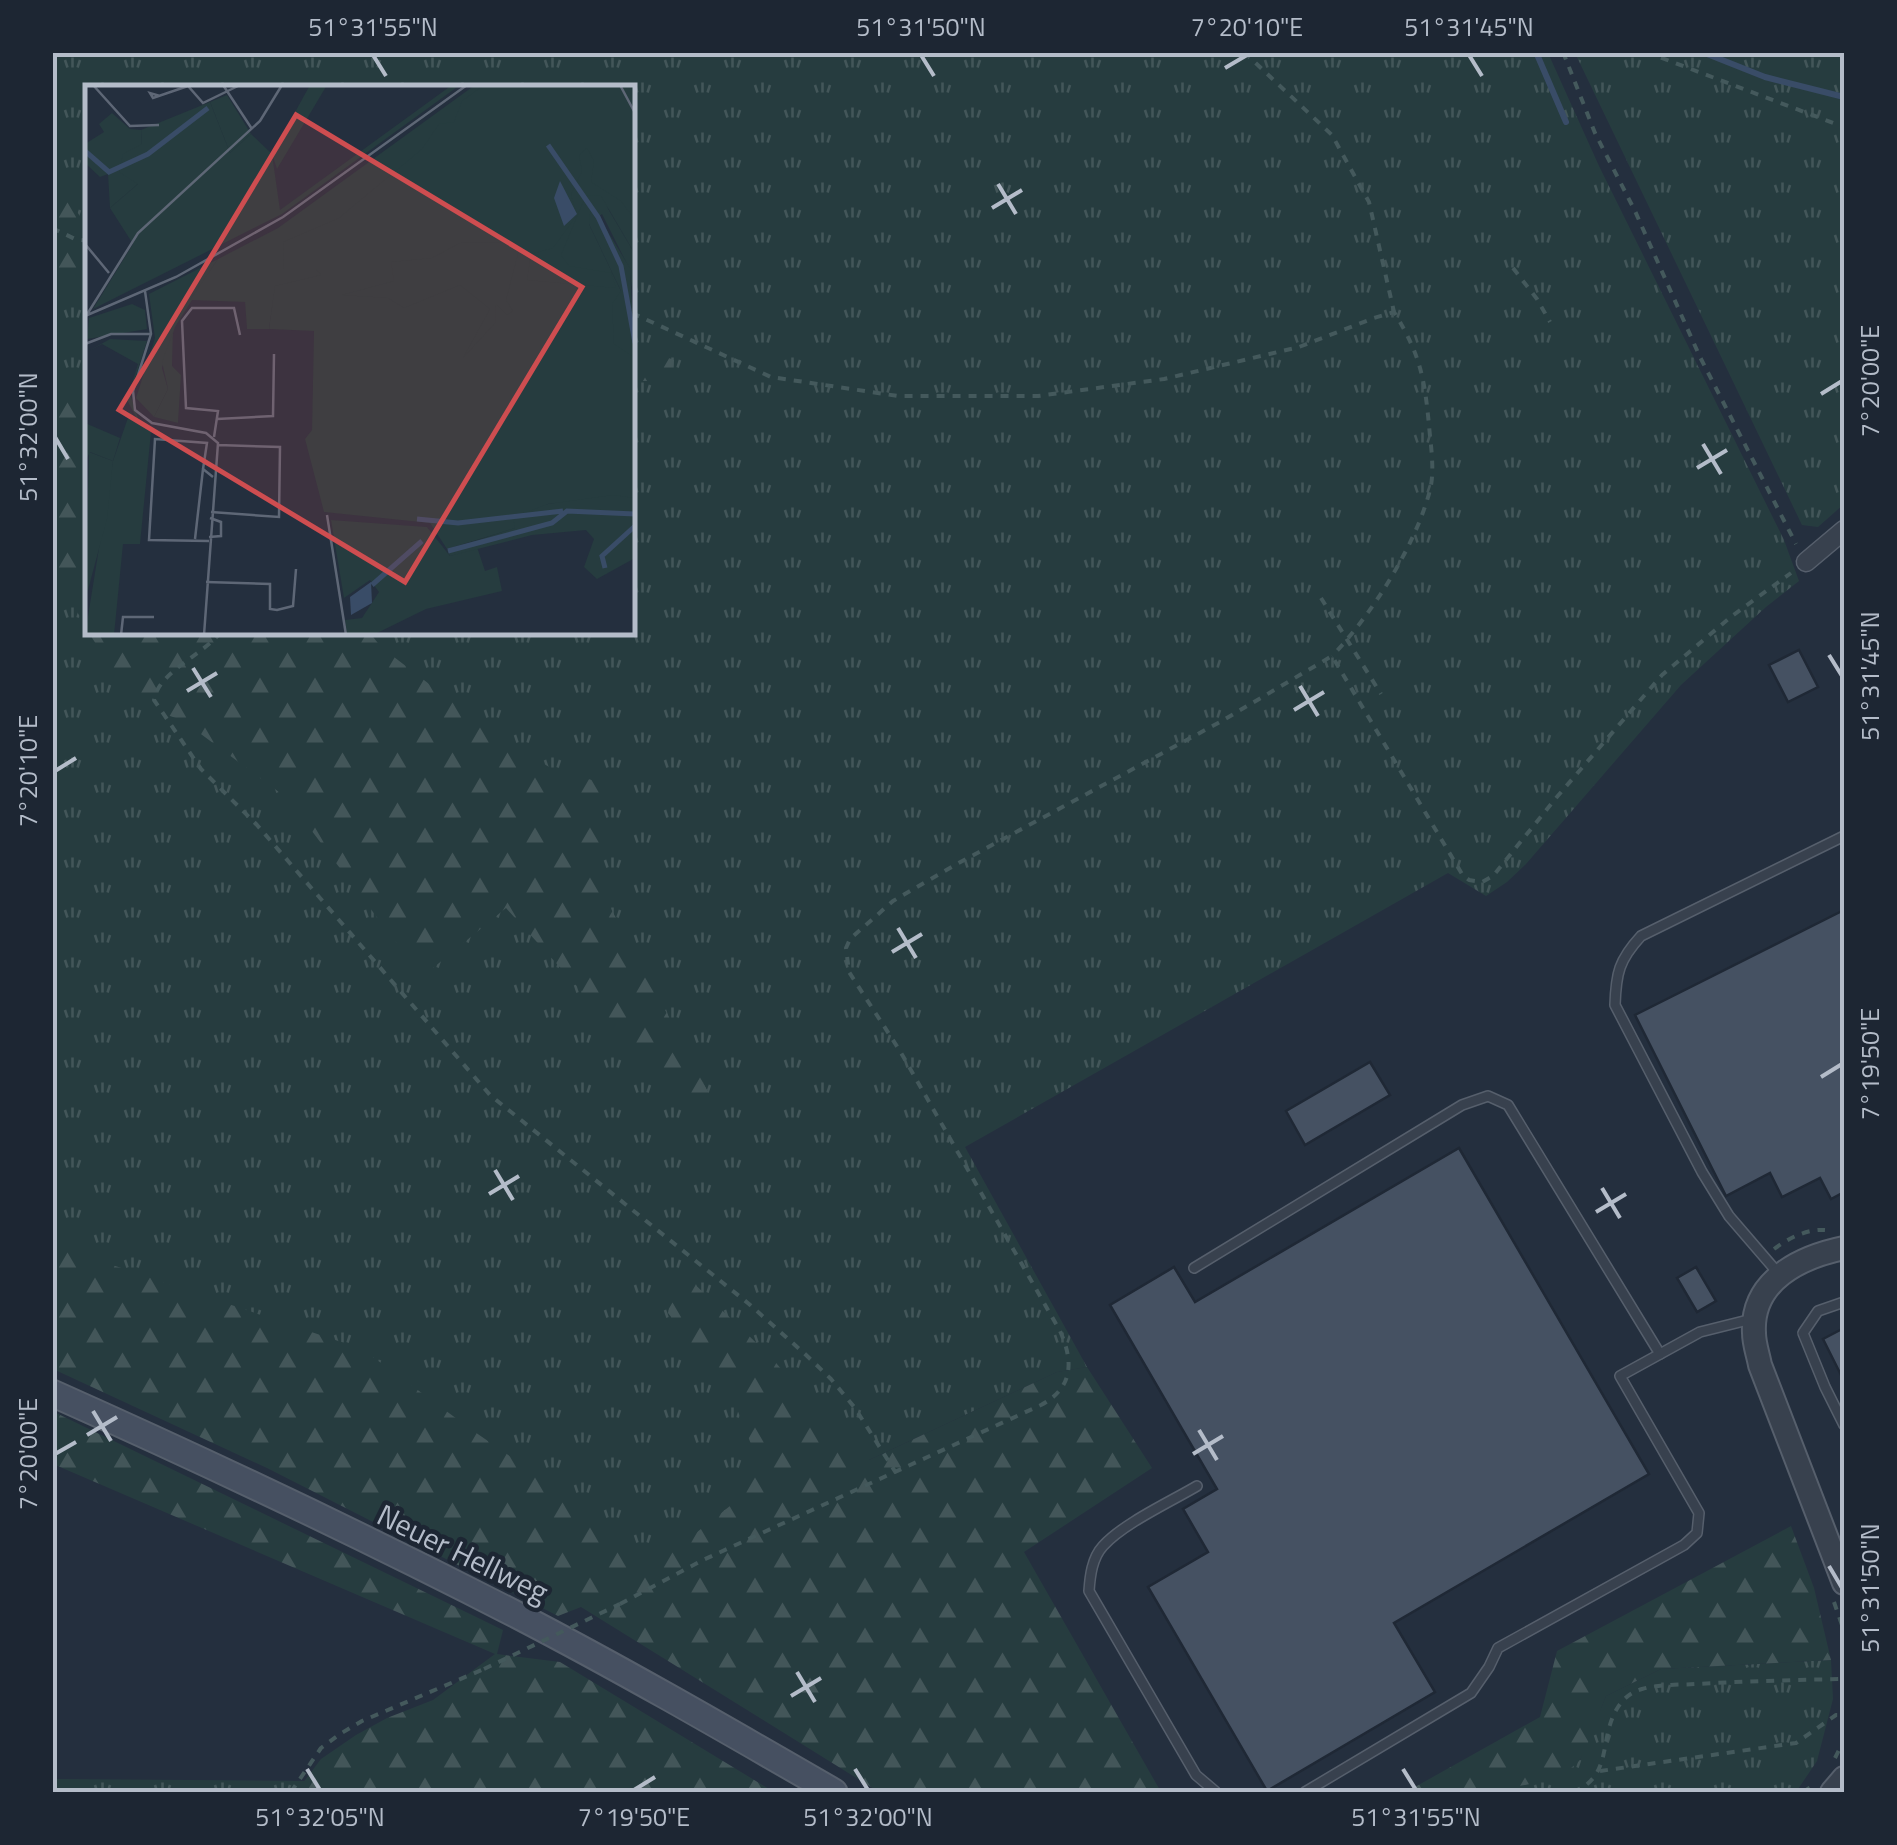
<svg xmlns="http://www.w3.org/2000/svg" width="1897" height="1845" font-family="'Titillium Web',sans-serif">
<defs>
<pattern id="grass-tufts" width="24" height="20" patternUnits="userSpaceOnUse" patternTransform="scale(2.5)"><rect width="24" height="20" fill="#263c3f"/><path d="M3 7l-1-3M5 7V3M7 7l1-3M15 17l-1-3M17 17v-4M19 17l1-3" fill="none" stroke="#435659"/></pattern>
<pattern id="forest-firs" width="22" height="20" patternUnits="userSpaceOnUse" patternTransform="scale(2.5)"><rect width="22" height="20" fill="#263c3f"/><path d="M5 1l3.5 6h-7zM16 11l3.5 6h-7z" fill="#435659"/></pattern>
</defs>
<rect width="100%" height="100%" fill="#242f3e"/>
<g fill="url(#grass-tufts)" fill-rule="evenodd">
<path d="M52,53H1548L1599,166L1784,540L1799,581L1766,607L1681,685L1526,864L1507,882L1486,896L1448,873L965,1147L1087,1367L1057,1372L570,1600L53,1359ZM88,88H632V632H88Z"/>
<polygon points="1575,53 1844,53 1844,504 1818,527 1802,525"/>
<polygon points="1831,1660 1833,1699 1817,1761 1796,1792 1441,1792 1580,1760 1606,1696 1661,1669"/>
<polygon points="53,1779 305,1781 296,1792 53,1792"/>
</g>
<g fill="url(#forest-firs)">
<polygon points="53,162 70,200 87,228 87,290 53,297"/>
<polygon points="632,344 674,360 671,381 633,381"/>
<polygon points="87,393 88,393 87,629 53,570 53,395"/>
<polygon points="89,633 370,633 381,647 502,740 551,768 602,783 601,890 704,1083 719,1116 678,1097 506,908 422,977 287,798 182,720 134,704"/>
<polygon points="53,1245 362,1349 472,1430 635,1543 682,1544 735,1502 759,1464 731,1394 668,1313 672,1287 684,1274 772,1358 845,1446 869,1460 1057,1372 1087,1367 1152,1468 1024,1552 1161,1792 879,1792 581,1607 558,1616 267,1468 53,1369"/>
<polygon points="52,1411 503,1630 497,1654 560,1662 774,1792 296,1792 321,1759 356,1735 387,1718 433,1700 495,1654 53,1464"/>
<path d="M1791,1526L1814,1588L1831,1660L1661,1669L1606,1696C1600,1710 1587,1751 1579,1761C1549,1794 1448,1793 1406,1792L1540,1717L1557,1651Z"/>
</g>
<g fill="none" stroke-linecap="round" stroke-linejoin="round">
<g stroke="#394c67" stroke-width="6">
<polyline points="1536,52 1566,122"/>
<polyline points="1702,52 1765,77 1844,97"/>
</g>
</g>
<g fill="#455162" stroke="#1f2835" stroke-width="2.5">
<polygon points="1799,650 1818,687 1788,702 1769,665"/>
<polygon points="1844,910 1844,1192 1831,1199 1820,1178 1782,1197 1770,1173 1726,1196 1635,1015"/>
<polygon points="1370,1062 1390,1095 1305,1145 1286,1111"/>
<polygon points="1459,1148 1649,1474 1394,1623 1435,1692 1267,1791 1148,1587 1208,1552 1183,1509 1217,1489 1110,1305 1174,1267 1195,1302"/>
<polygon points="1696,1267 1716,1301 1697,1312 1677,1278"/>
<polygon points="1844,1328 1844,1381 1823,1339"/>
</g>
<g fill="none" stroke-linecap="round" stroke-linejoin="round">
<defs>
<g id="service">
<polyline points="1194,1268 1462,1105 1488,1096 1508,1105 1660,1354"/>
<path d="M1778,1273L1729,1216L1702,1172L1615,1005C1616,973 1619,960 1641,936L1844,836"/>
<polyline points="1844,1302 1818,1311 1803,1333 1825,1387 1844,1425"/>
<path d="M1197,1486C1170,1502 1124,1523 1103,1546C1092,1558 1090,1576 1089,1591L1196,1775L1216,1792"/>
<polyline points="1305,1792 1471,1693 1489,1667 1498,1648 1684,1545 1697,1533 1699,1513 1620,1376 1700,1332 1752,1319"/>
</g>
<polyline id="minor" points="1806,562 1844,530"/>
<g id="tertiary">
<path d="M1844,1248C1801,1257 1751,1280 1754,1333C1754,1344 1758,1354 1760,1365L1844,1583"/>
<polyline points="1832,1792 1844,1778"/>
</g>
<path id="secondary" d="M52,1393C209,1463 365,1537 517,1615C625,1671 730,1732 834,1792"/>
</defs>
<use href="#service" stroke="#565f6c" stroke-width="12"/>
<use href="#minor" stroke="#565f6c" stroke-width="21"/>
<use href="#tertiary" stroke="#565f6c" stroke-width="26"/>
<use href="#secondary" stroke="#565f6c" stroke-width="29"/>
<g stroke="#44595c" stroke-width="4" stroke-dasharray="8 8" stroke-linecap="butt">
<polyline points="1244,52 1332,135 1369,202 1394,312"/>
<polyline points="1563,52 1595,133 1635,211 1700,357 1796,544"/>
<polyline points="1646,52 1844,127"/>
<polyline points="52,228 75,239 88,241"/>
<polyline points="1513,268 1537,299 1550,322"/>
<path d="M632,313L771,377L898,396H1038L1164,379L1299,347L1374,318L1394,312C1423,359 1425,383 1430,436C1432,454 1434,474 1430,490C1416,545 1371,616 1332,656"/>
<polyline points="52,348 54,348"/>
<polyline points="1321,598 1381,694"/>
<path d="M221,632C202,656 159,671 154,700L201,769L257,825L490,1095L749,1304L805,1354L831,1379L855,1408L896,1473"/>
<path d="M1774,1249C1789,1238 1806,1229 1825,1230"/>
<polyline points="1834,1602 1844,1631"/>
<path d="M620,1604L703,1560L1041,1405C1073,1388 1074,1362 1060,1331L900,1051L849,972L846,948L850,939L893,901L955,865L1220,722L1332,656L1462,874L1469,880L1482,882L1493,876L1556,798L1662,675L1732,616L1791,573"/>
<polyline points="1835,1758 1844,1740"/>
<polyline points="1600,1771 1796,1743 1836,1715 1844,1715"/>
<polyline points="291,1792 321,1748 340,1734 362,1721 484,1669"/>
<path d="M1573,1792C1614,1776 1598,1738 1618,1707C1624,1698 1631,1692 1642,1689C1659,1684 1679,1685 1696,1684C1746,1681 1795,1680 1844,1679"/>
<polyline points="1803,1792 1814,1785"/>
</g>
<use href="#service" stroke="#38414e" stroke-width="9"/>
<use href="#minor" stroke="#38414e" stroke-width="18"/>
<use href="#tertiary" stroke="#38414e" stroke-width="22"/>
<use href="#secondary" stroke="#465061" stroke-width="25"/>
<polyline stroke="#44595c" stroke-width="4" stroke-dasharray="8 8" stroke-linecap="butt" points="484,1669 620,1604"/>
</g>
<path fill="none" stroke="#b4bcc9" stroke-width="4" d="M373,55L386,76M921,55L934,76M1469,55L1482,76M1225,68L1247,55M998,184L1016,214M992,208L1022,190M1821,394L1842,381M55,437L68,459M1703,444L1721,474M1697,468L1727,450M1829,655L1842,676M193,668L211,697M1300,686L1318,716M187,691L217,673M1294,710L1324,692M55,771L76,758M898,928L916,958M892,952L922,934M1821,1077L1842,1064M495,1170L513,1200M1602,1188L1620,1218M489,1194L519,1176M1596,1212L1626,1194M93,1411L111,1441M1199,1430L1217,1460M87,1435L117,1417M55,1454L76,1442M1193,1454L1223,1436M1829,1566L1842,1588M797,1672L815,1702M791,1696L821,1678M307,1769L320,1790M855,1769L868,1790M1403,1769L1416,1790M634,1790L655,1777"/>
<g text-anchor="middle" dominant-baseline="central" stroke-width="9" stroke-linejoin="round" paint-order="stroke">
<g font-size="30" fill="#b4bcc9" stroke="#1d2633">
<text transform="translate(463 1553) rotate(26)">Neuer Hellweg</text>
</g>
</g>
<g transform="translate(85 85)">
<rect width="550" height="550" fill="#242f3e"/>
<path d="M225,0H242L192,84L187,69ZM394,0H550V149L522,122L550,169V225L544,183L517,129L504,139L536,206L541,264L550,273V413L463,419L431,443L362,464L345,438L239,427L220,354L227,345L229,246L184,244L196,142L316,62ZM142,10L166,49L145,68L125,17ZM27,28L45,44L56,45L57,59L53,99L25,123L23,89L15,92L0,78V59L19,47L14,39ZM133,174L90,242L77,283L83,304L69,332L51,313L70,253L64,209ZM47,219L60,225L62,244L2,254L4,233ZM25,254L62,256L45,309L56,342L42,315L53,279L17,259L0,268ZM246,435L342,442L365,471L392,462L400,486L412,482L417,506L341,524L288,550H262L260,535L277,533L294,507L285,495L259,513Z" fill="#263c3f"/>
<path d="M367,0H375L197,129L8,224L48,159L25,123L53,99L34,87L38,69L57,59L56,45L125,17L145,68L166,49L187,69L195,125ZM390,0H399L377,16L369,37L354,39L337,64L254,133L198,157L199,184H231L236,190L190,201L184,244H162L160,217L105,215L133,174L193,143ZM502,63L509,76L506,97L536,116L550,135V169L516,111L501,110L476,170L484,181L526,188L531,203L442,195L446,169L468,163L492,130L486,110L497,86L494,70ZM506,119L545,183L550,273L529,259L527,219L536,206L504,139ZM413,157L435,161L421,215L428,226L422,230L411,219L410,238L378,273L405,224L375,200L319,223L303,213L257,210L309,196L306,177L347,173L375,158ZM88,247L87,281L96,290L93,338L69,332L83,304L77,277ZM45,327L66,347L55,459H38L29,550H0L28,376ZM528,410L550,413V473L512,494L499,482L509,454L501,445L447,450L365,471L362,465L430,443L428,432L463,419Z" fill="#263c3f"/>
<path d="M4,367L28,376L22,434L0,516Z" fill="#263c3f"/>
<path d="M0,338L35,353L28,376L5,367L0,377Z" fill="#263c3f"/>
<path d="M475,96L492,129L479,141L469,113ZM286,497L287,518L266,530L265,512Z" fill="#394c67"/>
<path fill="none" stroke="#394c67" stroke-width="5" d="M463,60L513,132L536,181L550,258M0,66L24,87L63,69L123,23M332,434L373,438L478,426M363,466L467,438L482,426L550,429M520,483L517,471L550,441M287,500L337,456"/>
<path fill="none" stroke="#5e6776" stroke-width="2.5" d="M8,0L45,41L74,40M138,0L167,44M535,0L550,28M75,11L65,8L68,13L103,1L118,18L155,0M0,159L24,188M60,206L66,249L48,306L50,325L67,338L121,348L133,358L119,550M0,231L91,192L198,132L382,0M1,231L53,148L175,36L197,0M0,259L26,249H65M132,334L188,331L189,269M129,352L133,326L101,323L97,236L107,223H149L155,250M126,427L194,432L195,362L133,360M242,430L261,550M124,452L136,451V437L125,433M110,454L118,384M124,456L64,455L70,354L122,358L118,384L128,392M121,497L185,499V524L192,525L208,521L211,484M36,550L38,532H69"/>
<path fill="#ce4d50" fill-opacity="0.15" stroke="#ce4d50" stroke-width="5" d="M211,30L497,202L320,497L34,325Z"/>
<rect width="550" height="550" fill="none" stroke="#b4bcc9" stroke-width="5"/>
</g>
<rect width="1897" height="1845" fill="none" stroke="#1d2633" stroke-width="110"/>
<rect x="55" y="55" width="1787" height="1735" fill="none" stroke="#b4bcc9" stroke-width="4"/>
<g font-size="25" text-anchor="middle" fill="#b4bcc9">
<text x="373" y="36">51°31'55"N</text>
<text x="921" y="36">51°31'50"N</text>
<text x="1247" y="36">7°20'10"E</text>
<text x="1469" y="36">51°31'45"N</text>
<text transform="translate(1870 381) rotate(-90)" y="9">7°20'00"E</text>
<text transform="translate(28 437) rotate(-90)" y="9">51°32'00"N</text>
<text transform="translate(1870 676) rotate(-90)" y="9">51°31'45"N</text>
<text transform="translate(28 771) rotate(-90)" y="9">7°20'10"E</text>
<text transform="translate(1870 1064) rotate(-90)" y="9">7°19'50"E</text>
<text transform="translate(28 1454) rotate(-90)" y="9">7°20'00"E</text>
<text transform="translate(1870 1588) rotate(-90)" y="9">51°31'50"N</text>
<text x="320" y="1826">51°32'05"N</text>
<text x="634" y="1826">7°19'50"E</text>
<text x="868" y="1826">51°32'00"N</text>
<text x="1416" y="1826">51°31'55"N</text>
</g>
</svg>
